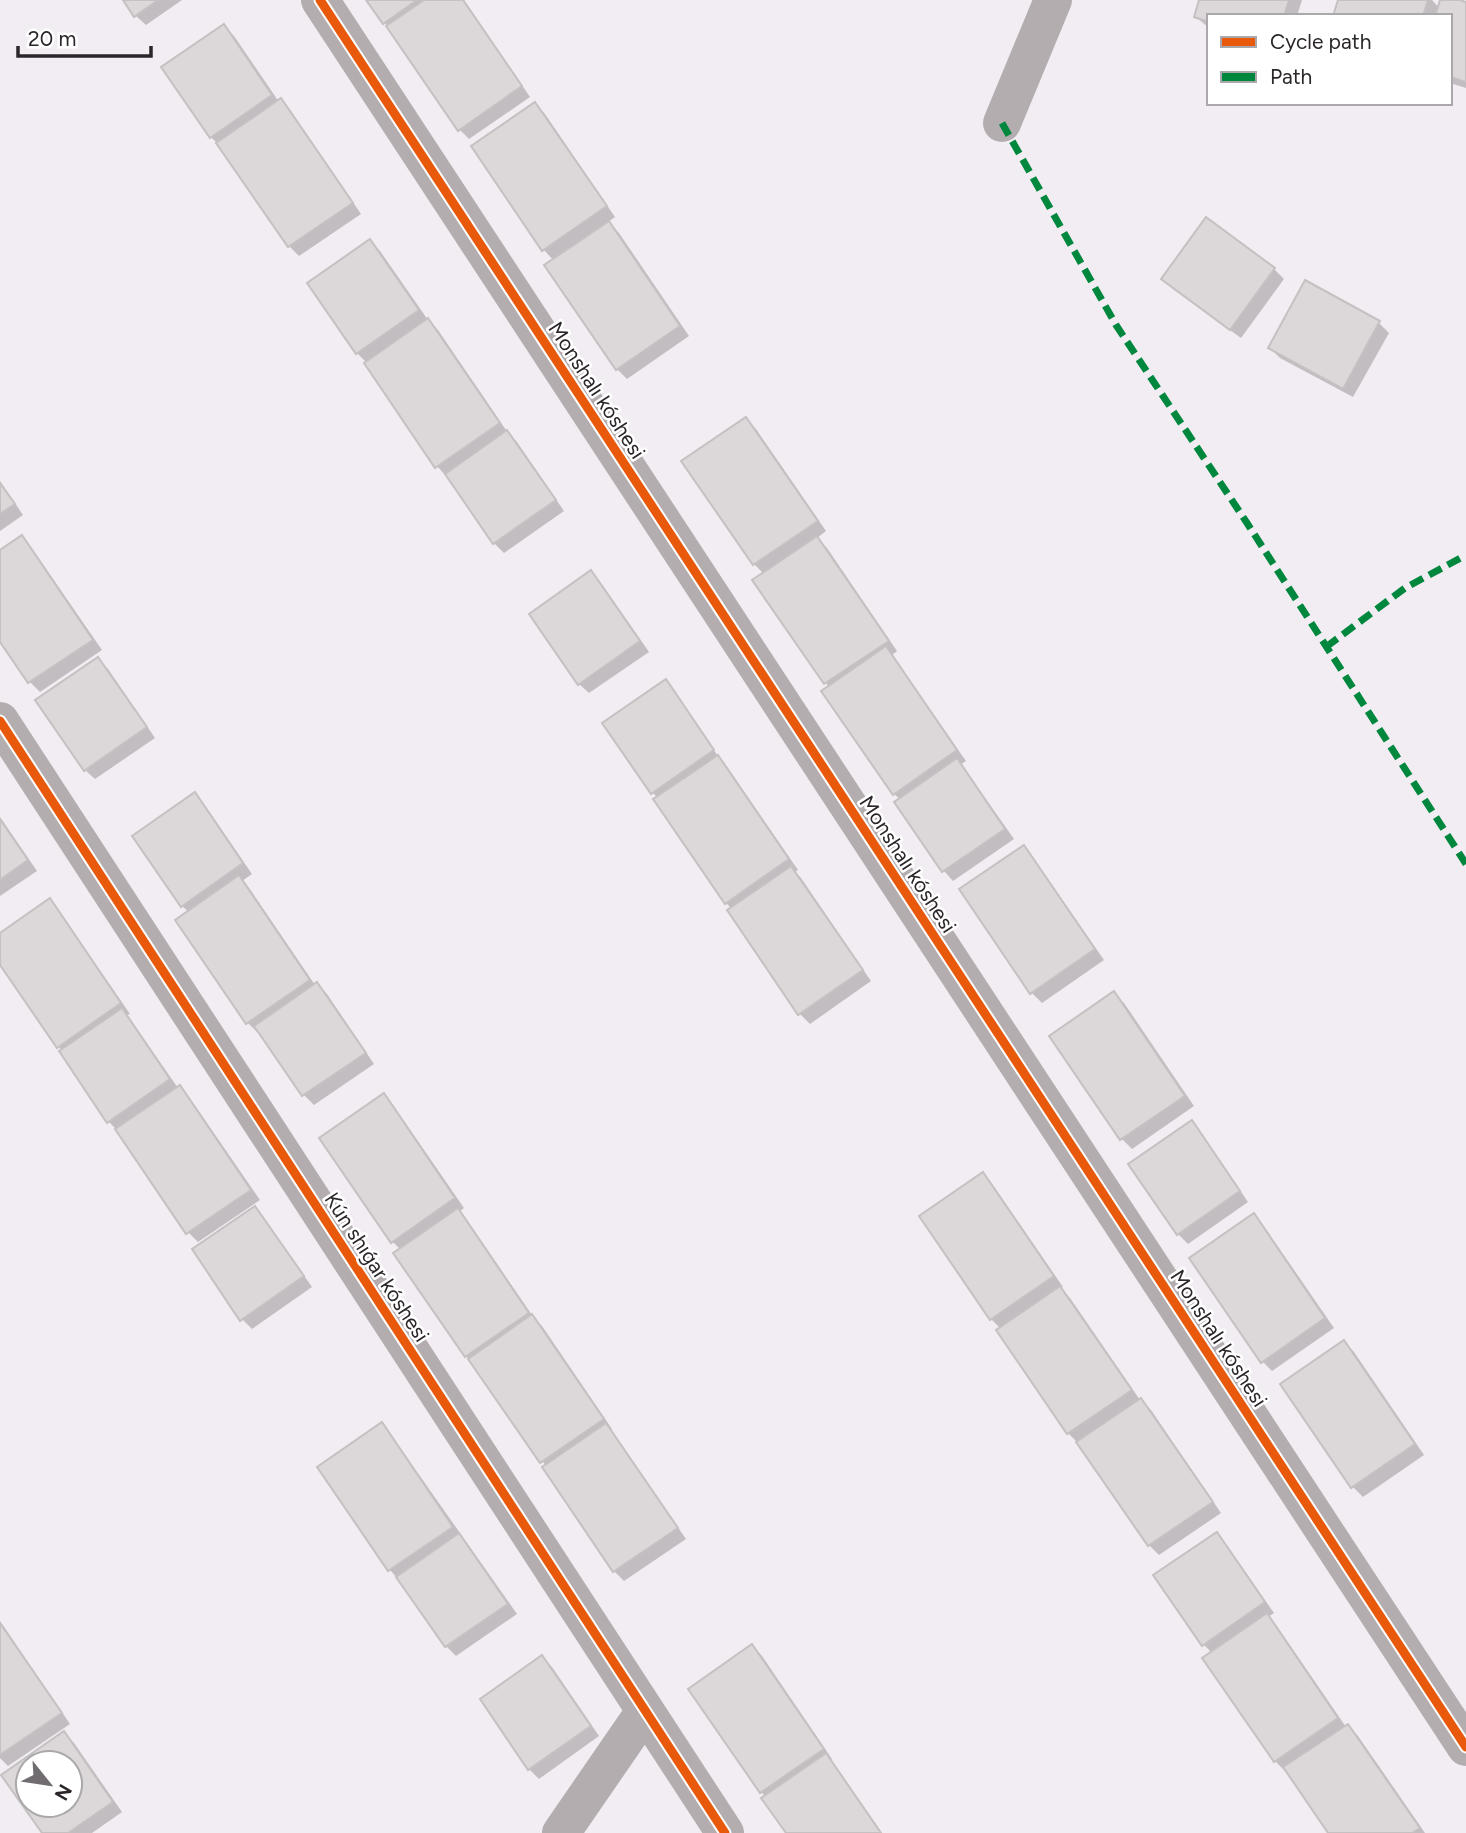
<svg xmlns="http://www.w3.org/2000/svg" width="1466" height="1833" font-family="Figtree,sans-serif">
<rect width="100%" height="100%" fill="#f2edf2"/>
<g fill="#0003" fill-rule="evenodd">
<polygon points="125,0 182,0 146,25 136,16"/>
<polygon points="369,0 464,0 530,97 469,139 459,129"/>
<polygon points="1201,0 1302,0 1297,16 1209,16 1209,28 1196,17"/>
<polygon points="1340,0 1432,0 1439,8 1442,0 1454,0 1466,4 1466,88 1450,83 1450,16 1335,16"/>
<polygon points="224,26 234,36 279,102 281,101 291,111 361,214 299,256 289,246 221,147 211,137"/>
<polygon points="535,104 545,114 615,217 608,222 619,233 689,336 627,379 617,369 554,261 544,250 473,147"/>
<polygon points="370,242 380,251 428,320 438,330 508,433 517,442 564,511 504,553 494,543 448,475 446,476 437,466 367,363 357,353"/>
<polygon points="1274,269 1284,279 1241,338 1173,289 1163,279"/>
<polygon points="1305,283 1379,323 1389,333 1353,397 1280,358 1270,348"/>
<polygon points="746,419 756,429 826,531 817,538 827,548 897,651 892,655 966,761 960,765 966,771 1014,839 953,881 944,871 896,803 901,800 894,794 829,687 755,581 764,574 754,564"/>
<polygon points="0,481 23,515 0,531"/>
<polygon points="21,537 31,547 102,650 40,692 30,682 0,639 0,552"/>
<polygon points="591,573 601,583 649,652 589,693 579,684"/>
<polygon points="98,659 108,669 155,738 95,779 85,770"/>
<polygon points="665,681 675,691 721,761 727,767 798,870 795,872 801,878 871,981 810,1024 800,1014 729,911 732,909 726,903 658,798 652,792"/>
<polygon points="195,794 204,804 252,874 242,881 249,888 315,985 317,984 327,994 374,1064 314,1105 304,1095 260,1031 258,1033 248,1023 178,920 189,912 182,906"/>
<polygon points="0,817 37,871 0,896"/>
<polygon points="1024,848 1033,858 1104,960 1042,1003 1032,993"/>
<polygon points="49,901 59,911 130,1014 127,1015 178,1088 179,1087 189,1097 260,1200 198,1242 188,1232 117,1130 109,1122 62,1051 0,962 0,935"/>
<polygon points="1114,994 1124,1003 1194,1106 1132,1149 1122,1139 1052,1036"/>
<polygon points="383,1096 393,1105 464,1208 459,1212 467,1220 534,1318 542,1326 612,1429 611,1430 686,1539 624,1581 614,1571 546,1466 474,1365 466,1356 401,1250 392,1241"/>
<polygon points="1191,1123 1201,1133 1248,1202 1188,1244 1178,1234"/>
<polygon points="982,1174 992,1184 1063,1287 1060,1288 1070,1298 1140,1400 1151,1410 1221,1513 1159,1555 1149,1545 1078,1443 1068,1433 998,1330 1001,1329 991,1319 921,1216"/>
<polygon points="254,1208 264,1218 312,1287 252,1329 242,1319"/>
<polygon points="1253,1216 1263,1225 1334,1328 1272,1371 1262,1361"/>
<polygon points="1344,1342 1354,1352 1424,1455 1363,1497 1353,1487 1282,1385"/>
<polygon points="382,1425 391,1435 517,1614 456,1656 446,1646 399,1580 390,1570 319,1467"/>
<polygon points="1217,1534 1226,1544 1274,1613 1268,1617 1276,1625 1346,1727 1348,1726 1358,1736 1425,1833 1330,1833 1287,1770 1285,1771 1275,1761 1212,1653 1204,1645"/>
<polygon points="0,1621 70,1724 8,1766 0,1758"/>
<polygon points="752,1646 762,1656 832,1759 831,1760 882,1833 788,1833 766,1797 761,1792"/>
<polygon points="542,1658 552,1667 599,1736 539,1779 529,1769"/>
<path d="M64,1733L74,1743L122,1812L92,1833H44L4,1775ZM28,1763H70V1805H28Z"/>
</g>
<g fill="#dcd7d8" stroke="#c5c0c1" stroke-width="2" fill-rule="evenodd">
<polygon points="123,0 158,0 134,17"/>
<polygon points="366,0 417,0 383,24"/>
<polygon points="424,0 463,0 522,86 458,131 386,26"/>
<polygon points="1199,0 1289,0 1284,16 1209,16 1209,22 1194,17"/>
<polygon points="1338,0 1428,0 1423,16 1333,16"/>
<polygon points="1440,0 1460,0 1466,2 1466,82 1450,77 1450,16 1435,16"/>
<polygon points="224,24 272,95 210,138 161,67"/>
<polygon points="281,98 353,203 288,247 216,143"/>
<polygon points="535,102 607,206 542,251 471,146"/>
<polygon points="1206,217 1275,268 1230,330 1161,279"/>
<polygon points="609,221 680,326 616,370 544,265"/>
<polygon points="370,239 419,310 356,354 307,283"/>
<polygon points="1305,280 1380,321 1343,389 1268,348"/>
<polygon points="428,318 500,423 435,468 364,363"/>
<polygon points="746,417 818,521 753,565 681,461"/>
<polygon points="507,430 556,500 493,544 445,474"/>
<polygon points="0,483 15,504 0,514"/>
<polygon points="22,535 93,640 28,683 0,642 0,550"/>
<polygon points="817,536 889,641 824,684 752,580"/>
<polygon points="591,570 640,641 578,685 529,614"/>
<polygon points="886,646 957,750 893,795 821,691"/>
<polygon points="98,657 147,727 84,771 35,700"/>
<polygon points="666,679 714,750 651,794 602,723"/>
<polygon points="718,755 789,859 725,904 653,799"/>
<polygon points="957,758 1005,829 942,872 894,802"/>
<polygon points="195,792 243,863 181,907 132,836"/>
<polygon points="0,819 28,860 0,880"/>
<polygon points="1024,845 1095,949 1030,994 959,889"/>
<polygon points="791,866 863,970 798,1015 727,910"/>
<polygon points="239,875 310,980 246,1024 175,920"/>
<polygon points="50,898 121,1003 57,1048 0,965 0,933"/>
<polygon points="317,982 366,1053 302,1096 254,1026"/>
<polygon points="1114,991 1185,1096 1120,1140 1049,1036"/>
<polygon points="122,1008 170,1079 107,1123 59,1051"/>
<polygon points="180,1085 251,1190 186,1234 115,1129"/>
<polygon points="384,1093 455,1198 391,1243 319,1138"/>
<polygon points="1192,1120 1240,1191 1177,1235 1128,1164"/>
<polygon points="983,1172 1054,1276 990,1320 919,1216"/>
<polygon points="255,1206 304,1276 240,1321 192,1249"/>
<polygon points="458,1208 529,1313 465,1357 393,1253"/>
<polygon points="1254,1213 1325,1318 1261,1363 1189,1258"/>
<polygon points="1060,1286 1132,1390 1067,1434 996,1330"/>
<polygon points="532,1314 604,1419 540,1463 468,1359"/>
<polygon points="1344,1340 1415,1444 1351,1488 1280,1384"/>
<polygon points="1141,1398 1213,1502 1148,1546 1076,1442"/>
<polygon points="382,1422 453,1527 388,1571 317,1467"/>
<polygon points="606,1423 678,1528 613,1572 542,1467"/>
<polygon points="1217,1532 1265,1602 1202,1646 1153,1575"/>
<polygon points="459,1533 508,1604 445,1647 396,1577"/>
<polygon points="1267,1613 1338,1718 1274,1762 1202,1658"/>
<polygon points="0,1623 62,1713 0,1755"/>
<polygon points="752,1644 824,1749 760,1793 688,1689"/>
<polygon points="542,1655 591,1726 528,1770 480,1699"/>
<polygon points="1348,1724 1420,1828 1412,1833 1328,1833 1283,1767"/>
<path d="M64,1731L113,1802L68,1833H42L1,1775ZM28,1763H70V1805H28Z"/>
<polygon points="826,1753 881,1833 786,1833 761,1798"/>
</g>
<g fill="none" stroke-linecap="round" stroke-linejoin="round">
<g stroke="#b4adb0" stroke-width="38">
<polyline points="320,0 1466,1747"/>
<polyline points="1002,123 1053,0"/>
<polyline points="0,721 725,1833"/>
<polyline points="561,1833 645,1711"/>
</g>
<g stroke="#00873e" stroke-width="7" stroke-dasharray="14 7" stroke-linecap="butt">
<polyline points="1002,123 1116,325 1247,523 1466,864"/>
<polyline points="1326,647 1405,588 1466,555"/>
</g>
<defs>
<g id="cycleway">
<polyline points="320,0 1466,1747"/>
<polyline points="0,721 725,1833"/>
</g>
</defs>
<use href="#cycleway" stroke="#fff" stroke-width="13"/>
<use href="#cycleway" stroke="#e8590c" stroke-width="9"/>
</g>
<g text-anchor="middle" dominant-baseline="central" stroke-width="5" stroke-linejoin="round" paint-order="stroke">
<g font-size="21" fill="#2a262a" stroke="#fff">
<text transform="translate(597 390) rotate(57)">Monshalı kóshesi</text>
<text transform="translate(908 864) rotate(57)">Monshalı kóshesi</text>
<text transform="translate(377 1267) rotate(57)">Kún shıǵar kóshesi</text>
<text transform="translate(1219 1338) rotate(57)">Monshalı kóshesi</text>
</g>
</g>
<rect x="1207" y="14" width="245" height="91" fill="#ffffff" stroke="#aaa8aa" stroke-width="2"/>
<rect x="1221" y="37" width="35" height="10" fill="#e8590c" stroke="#aaa8aa" stroke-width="2"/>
<text x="1270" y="49" font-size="21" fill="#2a262a">Cycle path</text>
<rect x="1221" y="72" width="35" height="10" fill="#00873e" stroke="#aaa8aa" stroke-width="2"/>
<text x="1270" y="84" font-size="21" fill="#2a262a">Path</text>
<g transform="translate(49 1784) rotate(120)"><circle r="33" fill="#ffffff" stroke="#aaa8aa" stroke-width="2"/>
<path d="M0-5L12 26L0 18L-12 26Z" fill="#706c70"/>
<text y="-10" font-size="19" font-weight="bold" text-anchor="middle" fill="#2a262a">N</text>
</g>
<path d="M18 46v10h133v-10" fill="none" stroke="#2a262a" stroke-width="3.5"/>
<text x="28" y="46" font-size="21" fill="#2a262a" stroke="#ffffff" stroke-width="5" paint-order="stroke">20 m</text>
</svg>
